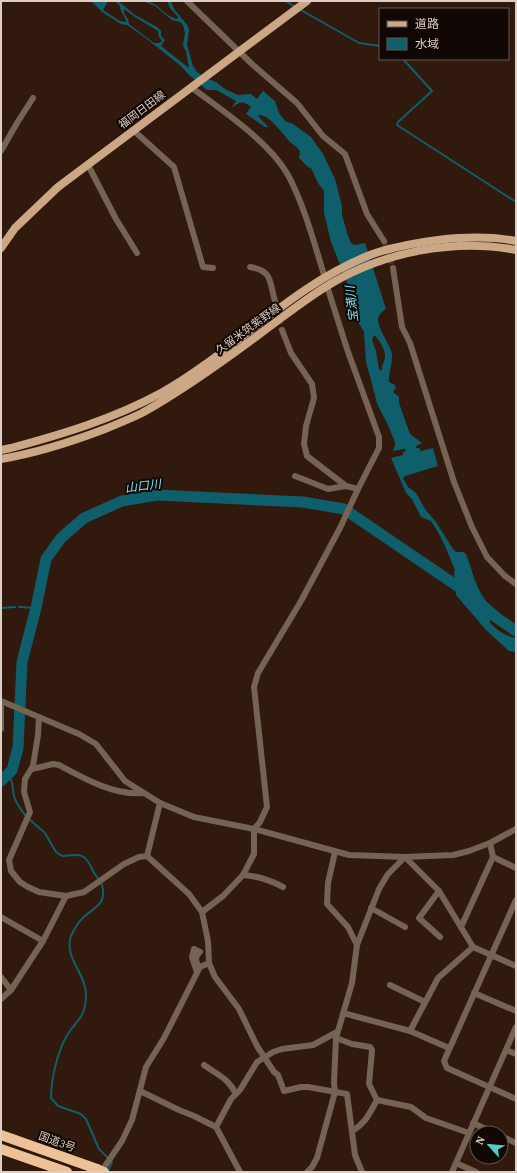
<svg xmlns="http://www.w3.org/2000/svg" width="517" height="1173" font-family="'Source Serif 4','Noto Sans JP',serif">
<rect width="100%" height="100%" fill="#31190e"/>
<path fill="#0e5f6b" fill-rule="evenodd" d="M91,1L97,2L108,1L103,10L120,21L126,22C126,16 120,13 120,6L115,1H118L135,15L157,27L161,31V36L165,40L161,46L189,68L186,51L183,46L185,33L183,25L180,22L172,20L155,6L143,1C159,1 163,16 177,19L178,17L170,8L167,1H171L174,9L188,26L189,30L187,45L193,66L197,72L206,78L216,82L225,89L238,95L251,94L257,99L263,91L275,101L279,113L285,121L293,124L311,137L323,154L335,179L342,206V215L348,236L351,243L355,245L365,243L386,309C383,311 380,313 379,316C374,324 390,344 392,354C393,363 388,373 389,382L395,385L396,388L393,392L399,397V403L410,434L422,443L416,446V448H419L421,451L433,448L438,466L405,476L403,478L408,487L416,493L425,509L436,522L453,549L456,552H463L466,554C473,572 476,591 490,606V623C498,631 505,636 516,638V652L509,651L487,631L456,595L454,572L455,570L445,546L438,532L431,521L421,517L412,499L406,493L391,458L403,455V452L406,451L405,449L393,451L395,445V442L387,423L377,404L375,395L366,362L364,332L360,325L355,320L354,306H350V302L355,301L354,292L348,285L331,242L324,213V191L318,183L311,168L308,167L299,158C299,156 300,154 300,152C299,148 294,145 291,143C283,135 270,114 258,115C260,120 265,122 268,127H265L246,114L251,107C244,101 240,101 233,107H232L236,101L216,90H207L189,75L181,66L143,36L127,25L121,24L102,12ZM124,9L135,17L158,31L159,37L162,41L159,43H154L129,24L128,19L124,14ZM374,335C379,339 385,349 385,356C385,361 382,364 382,369L381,371L379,369L376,351L372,340Z"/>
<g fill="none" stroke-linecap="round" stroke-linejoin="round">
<g stroke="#0e5f6b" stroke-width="2">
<polyline points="286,1 295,7"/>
<polyline points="301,10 359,43 380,46"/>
<polyline points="403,59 432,91 398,122 397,125 516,202"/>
<polyline points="19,607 36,608"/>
<polyline points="1,608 15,607"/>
<path d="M8,774C14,782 12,788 14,796C16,804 21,810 26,816"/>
<path d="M29,819L45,833L56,852L62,856C79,854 85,852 93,871C95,876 101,880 102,885C107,905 95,906 84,917C79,921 71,933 70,940C66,959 86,975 86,994C86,1020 75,1020 65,1039C57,1055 51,1079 51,1098L58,1106L81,1114L86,1119L99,1149L112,1162L108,1171"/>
</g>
<polyline stroke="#0e5f6b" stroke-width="11" points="1,781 12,770 18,748 22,662 36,608 46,559 61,538 84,518 122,501 157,495 303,502 344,509 469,594 497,618 516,631"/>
<g stroke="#4b342a" stroke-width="6" stroke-dasharray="6 3" stroke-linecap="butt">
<polyline points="384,241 393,268"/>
<polyline points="275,301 282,330"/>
</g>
<g stroke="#756353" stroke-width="6">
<polyline points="187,1 253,65 297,103 323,136 345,154 367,214 384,241"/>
<path d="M191,87C221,110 269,141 288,175C305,207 314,243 325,278"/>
<polyline points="133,130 174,167 203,267 213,268"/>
<polyline points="1,151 17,123 33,98"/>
<polyline points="88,165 116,219 137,253"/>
<path d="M250,267C273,271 269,281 275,301"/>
<polyline points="393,268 402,327 410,343 454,482 472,527 487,557 505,576 516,584"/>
<polyline points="282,330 291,353 312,384 314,398 306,426 304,444 307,456 346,486"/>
<polyline points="295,476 328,489 346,486 358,489"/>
<polyline points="1,701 79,734 96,744 125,781 160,803 194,817 254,829 349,855 405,857 453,855 469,851 490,843 516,829"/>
<polyline points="1,707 1,729"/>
<polyline points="39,717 38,735 33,766 25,779 24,792 30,812 9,860 11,871 20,882 28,887 39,892 66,896 84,892 124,864 139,857 147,856 189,894 202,912 208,941 209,963 215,977 239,1009 257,1046 274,1072 278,1075 284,1091 301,1087 308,1087 347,1094 355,1155 362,1172"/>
<path d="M32,769L53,764L59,765C83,778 115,796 143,793"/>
<polyline points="490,843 493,857 516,868"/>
<polyline points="335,852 328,883 327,904 348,927 357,945"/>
<polyline points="147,856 160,803"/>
<path d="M243,875C258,876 270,880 283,887"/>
<polyline points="439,891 419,918 440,937"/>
<polyline points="516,900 444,1061 447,1068 516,1099"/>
<polyline points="371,908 405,927"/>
<polyline points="202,912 223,896 243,875 254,854 254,829 260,822 267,807 254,687 258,673 301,601 340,528 358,489 379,448 379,437 347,349 327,286"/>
<polyline points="1,917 43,941"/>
<polyline points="461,927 493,857"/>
<path d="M197,972L192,957L194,949L200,952C194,957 196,961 199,968"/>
<polyline points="1,977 11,990"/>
<polyline points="390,985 425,1002"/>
<polyline points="474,993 516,1011"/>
<polyline points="1,999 11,990 43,941 66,896"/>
<polyline points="343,1013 410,1031 449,1048"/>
<polyline points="410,1031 438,978 473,947"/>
<polyline points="336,1038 352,1044 370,1047 372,1050 369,1084 377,1100"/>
<polyline points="506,1050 516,1054"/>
<path d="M204,1065C218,1075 228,1078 236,1094"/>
<polyline points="140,1091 179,1110 194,1116 216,1127 240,1172"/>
<polyline points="473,1123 494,1133"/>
<polyline points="216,1127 231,1099 240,1090 257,1062 273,1052 282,1049 313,1045 337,1032"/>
<path d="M352,1131C366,1123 369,1114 377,1100L411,1107L426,1118L469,1133"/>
<polyline points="501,1136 516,1143"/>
<polyline points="456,1163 476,1172"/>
<polyline points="101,1172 122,1141 132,1120 146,1067 164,1038 200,967 209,963"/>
<polyline points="307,1172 312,1167 317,1158 335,1092 334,1083 336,1038 352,983 357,945 379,889 388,874 405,857 439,891 473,947 516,966"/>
<polyline points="452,1172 516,1027"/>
</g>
<g stroke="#cba785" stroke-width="8">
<polyline points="1,248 15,228 58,187 307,1"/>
<path d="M1,450L11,448C63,434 113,419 161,393C234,352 291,286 370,255C391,247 416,243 438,240C464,237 490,236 516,241"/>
<path d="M1,459C37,453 71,442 105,429C117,424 130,419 142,413C185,389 225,360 265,330C287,314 308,297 332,283C385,252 455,238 516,250"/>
</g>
<g stroke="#edc299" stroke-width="10">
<polyline points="1,1135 97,1169"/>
<polyline points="1,1149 67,1172"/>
</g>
<polyline stroke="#edc299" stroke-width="10" points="97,1169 104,1172"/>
</g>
<g text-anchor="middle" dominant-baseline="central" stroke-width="4" stroke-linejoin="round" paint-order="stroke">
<g font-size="11" fill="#dfcec6" stroke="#110704">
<text transform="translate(142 110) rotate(-37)">福岡日田線</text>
<text transform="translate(248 329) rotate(-36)">久留米筑紫野線</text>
<text transform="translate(57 1142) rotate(20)">国道3号</text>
</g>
<g font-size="12" font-style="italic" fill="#7ce8fc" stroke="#110704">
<text transform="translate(352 304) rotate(-96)">宝満川</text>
<text transform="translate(143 486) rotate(-7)">山口川</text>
</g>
</g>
<rect width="517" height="1173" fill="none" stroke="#dfcec6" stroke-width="4"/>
<rect x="379" y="8" width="130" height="52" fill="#110704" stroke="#635752"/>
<rect x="387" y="21" width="20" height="6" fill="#cba785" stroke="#635752"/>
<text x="415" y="28" font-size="12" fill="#dfcec6">道路</text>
<rect x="387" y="38" width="20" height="12" fill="#0e5f6b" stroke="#635752"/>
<text x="415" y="48" font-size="12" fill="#dfcec6">水域</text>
<g transform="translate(489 1145) rotate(297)"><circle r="19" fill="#110704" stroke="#635752"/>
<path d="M0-3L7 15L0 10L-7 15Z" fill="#52cdcd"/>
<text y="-6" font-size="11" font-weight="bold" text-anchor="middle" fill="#dfcec6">N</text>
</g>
</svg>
